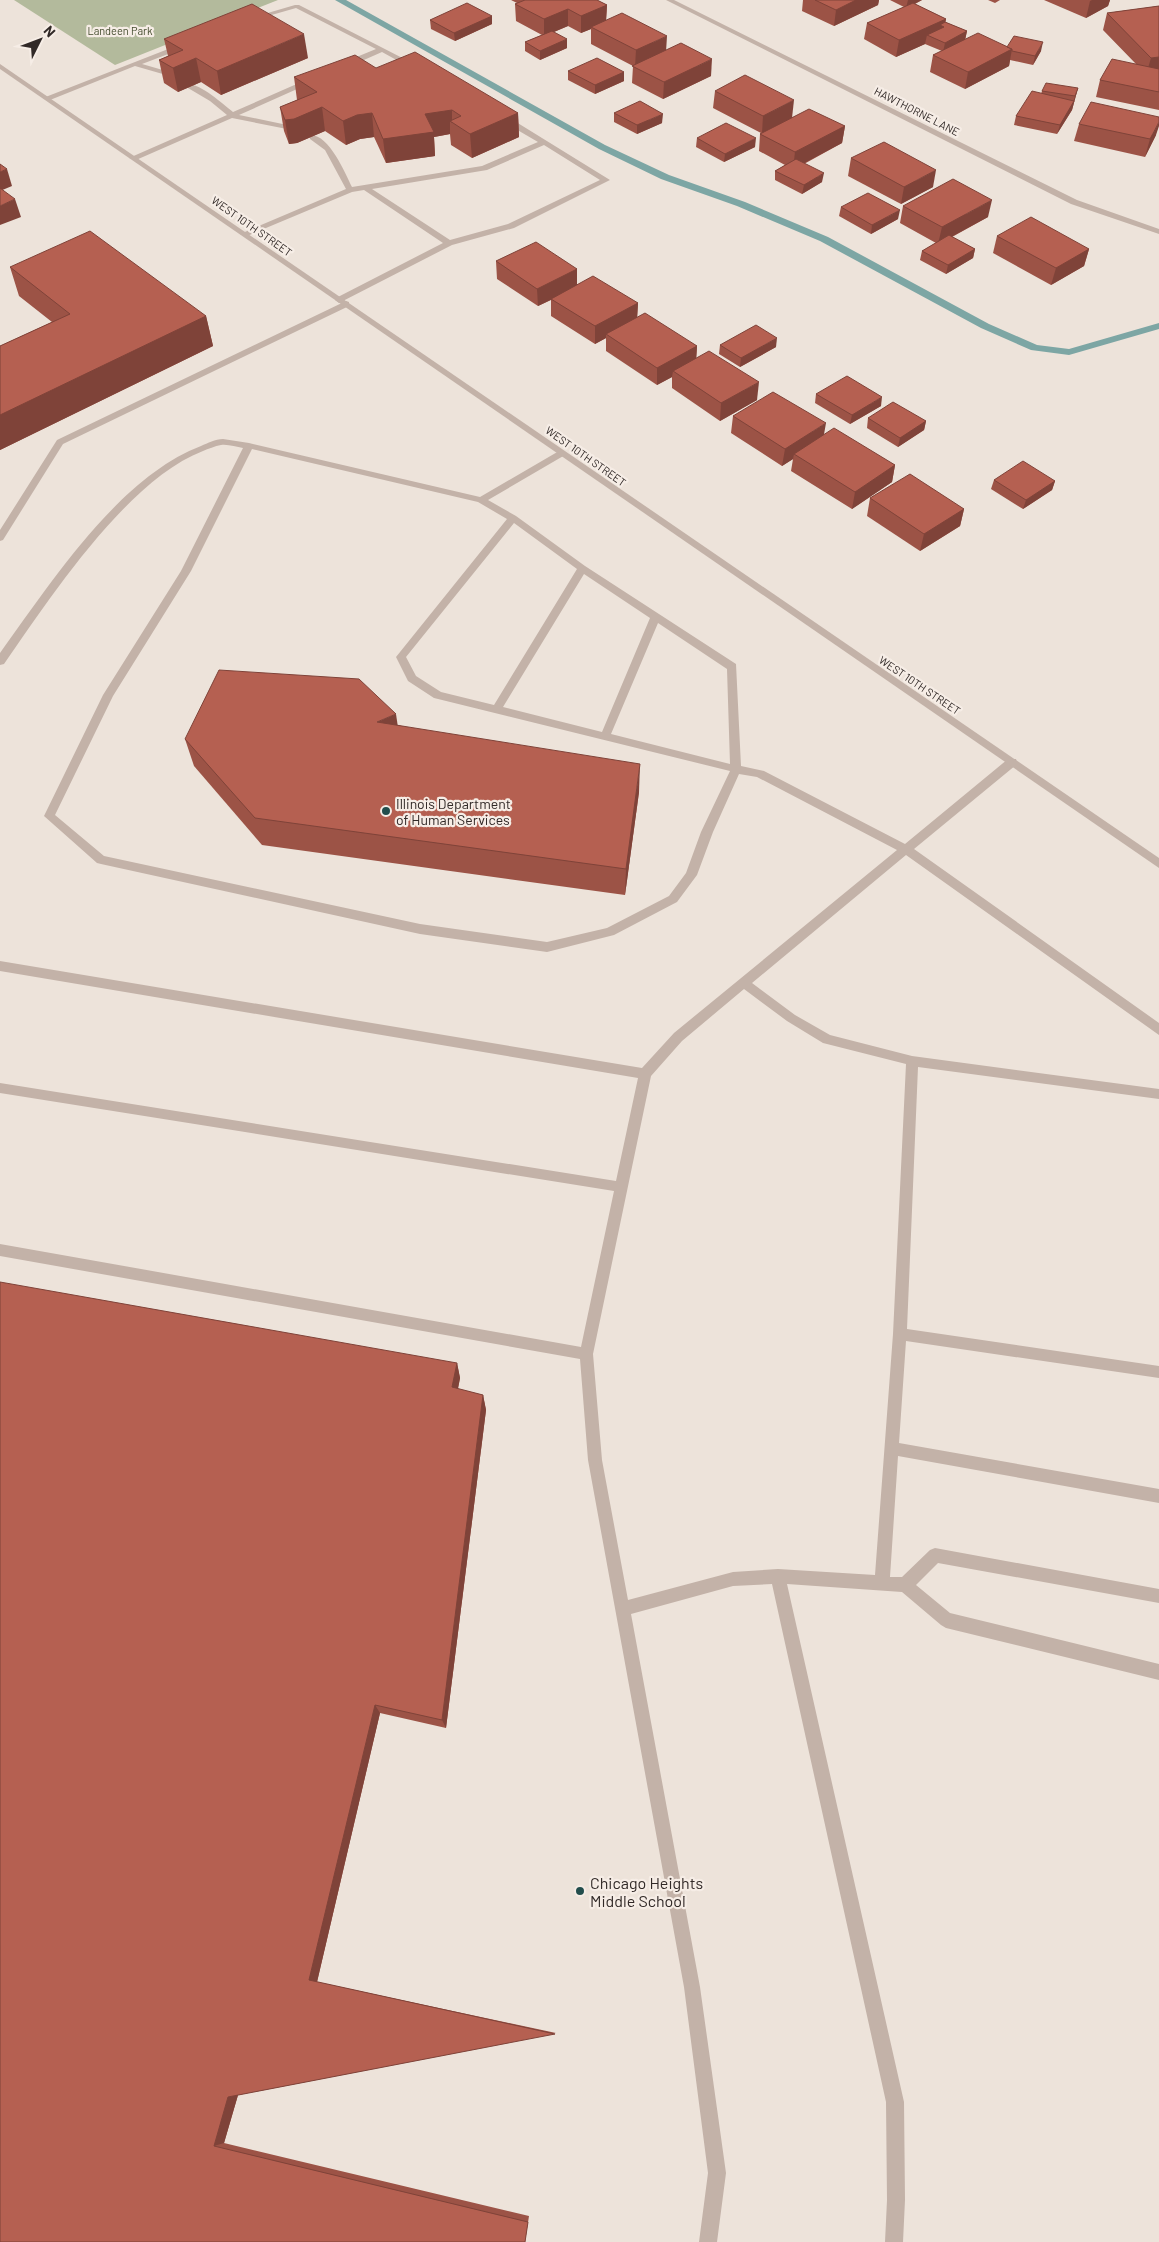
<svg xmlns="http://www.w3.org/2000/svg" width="1159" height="2242" font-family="Barlow,sans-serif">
<rect width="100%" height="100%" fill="#ede3da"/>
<polygon fill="#b3ba9c" points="14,0 278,0 115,65"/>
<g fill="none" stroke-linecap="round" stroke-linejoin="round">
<polygon fill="#7da6a4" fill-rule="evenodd" points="335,0 346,0 605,145 669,175 745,202 828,237 989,324 1037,345 1069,349 1159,323 1159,329 1069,355 1031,350 981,328 820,241 737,206 661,179 599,149"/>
<g fill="#c3b2a8" fill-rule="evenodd">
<polygon points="295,5 299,5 418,66 411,68 382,52 348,67 342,67 342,63 376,49 296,8 254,20 251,18"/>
<polygon points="181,44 185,46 184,48 142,64 180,75 180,79 135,66 50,100 43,98"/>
<path d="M308,79L315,81L239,115L292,126V130L232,118L136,160L129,158L227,115L210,101L188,88V84C201,84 223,104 233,112Z"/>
<path d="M502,117H508L610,180L514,228L452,245L339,303L335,300L336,298L443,243L364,190L352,192L247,236L240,234L346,189L325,150L310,139V135C329,134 345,173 352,187L482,166L538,142L502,121ZM544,145L600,180L508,224L450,240L372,189L487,170Z"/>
<polygon points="346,301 349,302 349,306 63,444 3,540 0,541 0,530 57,440"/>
<path d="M223,439L249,443L480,497L559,451H565V455L488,500L516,516L585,566L736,664L741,766L764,771L905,844L1008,759H1016L1017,762L1016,765L914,849L1159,1023V1035L906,855L752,983L795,1015L830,1035L912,1056L1159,1089V1099L918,1067L907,1329L1159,1366V1378L906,1341L899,1443L1159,1489V1503L898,1456L890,1577H902L930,1550L935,1548L1159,1589V1603L938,1563L916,1585L950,1613L1159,1664V1680L946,1628L941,1625L902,1592L787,1584L904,2102L905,2200L903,2242H885L887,2200L886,2102L772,1584L733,1586L631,1614L700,1987L726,2173L717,2242H699L708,2173L684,1987L588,1460L580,1359L0,1256V1244L581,1347L614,1191L0,1093V1083L616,1181L638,1078L0,971V961L642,1068L674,1033L897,850L757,777L739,774L713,832L697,875L677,902L614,935L547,952L420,934L101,864L97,863L44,816L103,695L181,571L243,448C236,447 228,444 221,445C215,446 208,449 203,451C127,480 50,598 4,664L0,665V653C50,584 119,477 201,446C208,443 215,439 223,439ZM252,449L478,502L507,519L396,657L408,681L434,698L730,771L701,832L686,873L669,896L607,928L547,942L420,924L104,856L55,815L113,696L191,571ZM514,523L577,569L494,705L441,692L416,676L406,657ZM584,574L650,618L602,732L503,707ZM658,623L727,669L730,764L611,734ZM744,989L787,1021L823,1043L906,1064L893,1334L875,1575L778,1569L733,1572L628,1600L602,1460L593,1354L651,1076L682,1041Z"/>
</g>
<g fill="#c3b2a8" fill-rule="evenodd">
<polygon points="666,0 674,0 1077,200 1159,229 1159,234 1071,204"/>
<polygon points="0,64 1159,858 1159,868 0,69"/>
</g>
</g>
<g fill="#9c5346">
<polygon points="511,0 597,0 607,5 606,20 666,50 711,76 663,99 632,83 633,66 591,44 591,29 581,33 568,26 554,32 567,48 540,60 525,51 525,42 542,35 516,21 515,4 517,3"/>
<polygon points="800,0 879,0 878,5 834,26 802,11 803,0"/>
<polygon points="890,0 922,0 915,4 946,19 945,22 967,31 965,40 1007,47 1041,51 1033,65 1010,60 1009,66 965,89 930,72 933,55 942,51 925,44 896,57 864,39 867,23 904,7"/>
<polygon points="988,0 1000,0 995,3"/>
<polygon points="1044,0 1110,0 1108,6 1086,18"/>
<polygon points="1159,6 1159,110 1096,97 1100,80 1136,64 1103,30 1107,13"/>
<polygon points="492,16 492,24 455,41 431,29 430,20"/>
<polygon points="164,39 308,58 221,95 201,82 178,92 164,83 159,60 168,56"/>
<polygon points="376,68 518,113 519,137 472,158 451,145 450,134 434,137 435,156 386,163 374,137 360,139 346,145 325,131 297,143 289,144 284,131 280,107 297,100 294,77"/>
<polygon points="568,71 624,72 624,81 595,94 568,80"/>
<polygon points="1078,88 1072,110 1057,134 1014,125 1016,116 1041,94 1042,91"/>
<polygon points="715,91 792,118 845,126 842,143 804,164 822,182 802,194 775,180 775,171 785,165 759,151 760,134 761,133 713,108"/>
<polygon points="614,113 662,123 637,134 614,122"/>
<polygon points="1079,124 1156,135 1145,157 1074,141"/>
<polygon points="697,138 755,147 724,162 696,147"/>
<polygon points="851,158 933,187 901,204 848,176"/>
<polygon points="903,206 988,217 952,237 975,249 973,258 946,274 920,260 922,251 936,243 900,223"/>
<polygon points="841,207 898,219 871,234 839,216"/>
<polygon points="997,236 1089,249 1084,266 1051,285 993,253"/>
<polygon points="496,261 577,269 577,285 638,303 637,317 697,346 696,358 757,400 720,421 672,388 672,377 657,385 606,351 606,338 595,344 551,316 551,300 538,306 497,279"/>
<polygon points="10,267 206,316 213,346 0,450 0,346 52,322 19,296"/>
<polygon points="720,345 776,347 740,367 719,354"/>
<polygon points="816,394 881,406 850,424 815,403"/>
<polygon points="733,416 824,435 895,465 892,482 852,509 791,471 793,459 782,466 731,433"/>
<polygon points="868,418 926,421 924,430 898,447 867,428"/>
<polygon points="994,480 1055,481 1052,490 1023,509 991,489"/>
<polygon points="870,498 964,509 960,526 920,551 867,516"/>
<polygon points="398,725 639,792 625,895 262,845 194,766 185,739"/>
<polygon points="457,1363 460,1378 458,1389 483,1395 486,1410 446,1728 380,1713 317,1982 556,2033 238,2095 224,2143 529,2216 525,2242 0,2242"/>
</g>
<g fill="#7f4339">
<polygon points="856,0 879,0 878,5 834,26 836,10"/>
<polygon points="908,0 922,0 906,8"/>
<polygon points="1092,0 1110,0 1108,6 1086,18 1090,1"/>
<polygon points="607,5 606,22 591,27 591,29 581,33 581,16"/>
<polygon points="568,9 568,26 544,36 544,19"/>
<polygon points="492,16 492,24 455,41 454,33"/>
<polygon points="946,19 943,36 927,35 925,44 896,57 899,40"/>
<polygon points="967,31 965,40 943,52 945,43"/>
<polygon points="304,34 308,58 221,95 217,71"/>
<polygon points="667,36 666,52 635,67 636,50"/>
<polygon points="567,39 567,48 540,60 540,51"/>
<polygon points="1043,42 1041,51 1033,65 1035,56"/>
<polygon points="1012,49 1009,66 965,89 968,72"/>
<polygon points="1159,57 1159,73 1146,75 1151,58"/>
<polygon points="196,58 201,82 178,92 173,68"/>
<polygon points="712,59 711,76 663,99 664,82"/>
<polygon points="624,72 624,81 595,94 595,85"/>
<polygon points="1078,88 1072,110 1057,134 1060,125 1073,102"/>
<polygon points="794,100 792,118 762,133 763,116"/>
<polygon points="322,107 325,131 297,143 289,144 285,120"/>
<polygon points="452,110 452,123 450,121 450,134 434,137 435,156 386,163 383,139 425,114"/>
<polygon points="372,113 374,137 360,139 346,145 343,121 357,115"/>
<polygon points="518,113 519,137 472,158 470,134"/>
<polygon points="663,114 662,123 637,134 637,125"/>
<polygon points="1159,122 1159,126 1156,135 1145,157 1150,139"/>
<polygon points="845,126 842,143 793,169 795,152"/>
<polygon points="756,138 755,147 724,162 725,154"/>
<polygon points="7,169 12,186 0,191 0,172"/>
<polygon points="936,170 933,187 901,204 904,187"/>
<polygon points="824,173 822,182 802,194 804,185"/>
<polygon points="15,199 21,217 0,225 0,206"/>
<polygon points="992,200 988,217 938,244 942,227"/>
<polygon points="900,210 898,219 871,234 872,225"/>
<polygon points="975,249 973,258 946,274 948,265"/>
<polygon points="1089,249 1084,266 1051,285 1056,268"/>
<polygon points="577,269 577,287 538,306 537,289"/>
<polygon points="638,303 637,321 606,334 606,338 595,344 595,326"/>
<polygon points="206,316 213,346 0,450 0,415"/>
<polygon points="777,338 776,347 740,367 741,358"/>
<polygon points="697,346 696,364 673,371 672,377 657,385 657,368"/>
<polygon points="759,382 757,400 720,421 721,403"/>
<polygon points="882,397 881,406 850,424 852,415"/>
<polygon points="926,421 924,430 898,447 900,438"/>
<polygon points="826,423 823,440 794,454 793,459 782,466 785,449"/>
<polygon points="895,465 892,482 852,509 855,492"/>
<polygon points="1055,481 1052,490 1023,509 1026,500"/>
<polygon points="964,509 960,526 920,551 924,534"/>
<polygon points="396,714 400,741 377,722"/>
<polygon points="640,764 639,792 625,895 626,869"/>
<polygon points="457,1363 460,1378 455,1402 452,1387"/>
<polygon points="483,1395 486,1410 446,1728 442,1720"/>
<polygon points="375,1705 380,1713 317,1982 309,1980"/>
<polygon points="238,2095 224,2143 214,2146 228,2097"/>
</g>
<g fill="#b56051" stroke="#7f4339">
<polygon points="525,0 597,0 607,5 581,16 568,9 544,19 515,4"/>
<polygon points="815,0 856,0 836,10"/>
<polygon points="467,3 492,16 454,33 430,20"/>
<polygon points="913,3 946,19 899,40 867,23"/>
<polygon points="252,4 304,34 217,71 196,58 173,68 159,60 183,50 164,39"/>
<polygon points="1159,6 1159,57 1151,58 1107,13"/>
<polygon points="622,13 667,36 636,50 591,27"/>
<polygon points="945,22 967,31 945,43 927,35 944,27 940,25"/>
<polygon points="552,31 567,39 540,51 525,42"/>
<polygon points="978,33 1012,49 968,72 933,55"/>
<polygon points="1014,36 1043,42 1035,56 1012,51 1012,49 1007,47"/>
<polygon points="681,43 712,59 664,82 632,66"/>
<polygon points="415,52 518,113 470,134 450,121 461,116 452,110 425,114 434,132 383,139 372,113 357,115 343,121 322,107 294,119 285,120 280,107 317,92 294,77 355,55 376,68"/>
<polygon points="597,58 624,72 595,85 568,71"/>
<polygon points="1112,59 1159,69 1159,92 1100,80"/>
<polygon points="745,75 794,100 763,116 715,91"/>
<polygon points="1046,83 1078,88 1075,96 1042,91"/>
<polygon points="1032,91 1074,101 1060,125 1016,116"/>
<polygon points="640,101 663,114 637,125 614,113"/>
<polygon points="1091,102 1159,117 1159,122 1150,139 1079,124"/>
<polygon points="809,109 845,126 795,152 760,134"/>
<polygon points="726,123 756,138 725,154 697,138"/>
<polygon points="884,142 936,170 904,187 851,158"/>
<polygon points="796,159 824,173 804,185 775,171"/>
<polygon points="0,164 7,169 0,172"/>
<polygon points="953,179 992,200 942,227 903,206"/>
<polygon points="0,188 15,199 0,206"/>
<polygon points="868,193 900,210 872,225 841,207"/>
<polygon points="1031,217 1089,249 1056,268 997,236"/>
<polygon points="90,231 206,316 0,415 0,346 70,314 10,267"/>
<polygon points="949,235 975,249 948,265 922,251"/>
<polygon points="536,242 577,269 537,289 496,261"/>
<polygon points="593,276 638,303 595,326 551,299"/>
<polygon points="645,313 697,346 657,368 606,334"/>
<polygon points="756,325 777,338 741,358 720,345"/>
<polygon points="709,351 759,382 721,403 673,371"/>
<polygon points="847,376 882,397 852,415 816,394"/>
<polygon points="773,392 826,423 785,449 733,416"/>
<polygon points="893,402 926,421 900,438 868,418"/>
<polygon points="834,428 895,465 855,492 794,454"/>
<polygon points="1023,461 1055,481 1026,500 994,480"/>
<polygon points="910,474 964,509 924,534 870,498"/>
<polygon points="219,670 359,679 396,714 377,722 640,764 626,869 255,818 185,739"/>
<polygon points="0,1282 457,1363 452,1387 483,1395 442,1720 375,1705 309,1980 555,2034 228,2097 214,2146 528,2222 525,2242 0,2242"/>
</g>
<g fill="#224d4c" stroke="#f6ede6" stroke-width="2">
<circle cx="386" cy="811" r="5"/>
<circle cx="580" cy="1891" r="5"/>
</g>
<g text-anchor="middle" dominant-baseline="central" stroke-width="4.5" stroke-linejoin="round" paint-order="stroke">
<g font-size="11" fill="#444c2e" stroke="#f6ede6">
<text x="120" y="30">Landeen Park</text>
</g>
<g font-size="11" fill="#312927" stroke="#f6ede6">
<text transform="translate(917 111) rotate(27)">HAWTHORNE LANE</text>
<text transform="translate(252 226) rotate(35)">WEST 10TH STREET</text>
<text transform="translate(586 456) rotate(35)">WEST 10TH STREET</text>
<text transform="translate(920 685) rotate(34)">WEST 10TH STREET</text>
</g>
<g font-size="14" fill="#312927" stroke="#f6ede6" text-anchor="start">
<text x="396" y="803">Illinois Department<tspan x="396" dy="16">of Human Services</tspan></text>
</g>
<g font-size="16" fill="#312927" stroke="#f6ede6" text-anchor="start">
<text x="590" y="1882">Chicago Heights<tspan x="590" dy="18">Middle School</tspan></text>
</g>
</g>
<g transform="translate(40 40) rotate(48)" stroke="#f6ede6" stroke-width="4" paint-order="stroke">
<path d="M0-4L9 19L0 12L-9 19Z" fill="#312927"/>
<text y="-8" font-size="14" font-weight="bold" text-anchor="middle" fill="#312927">N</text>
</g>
</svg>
